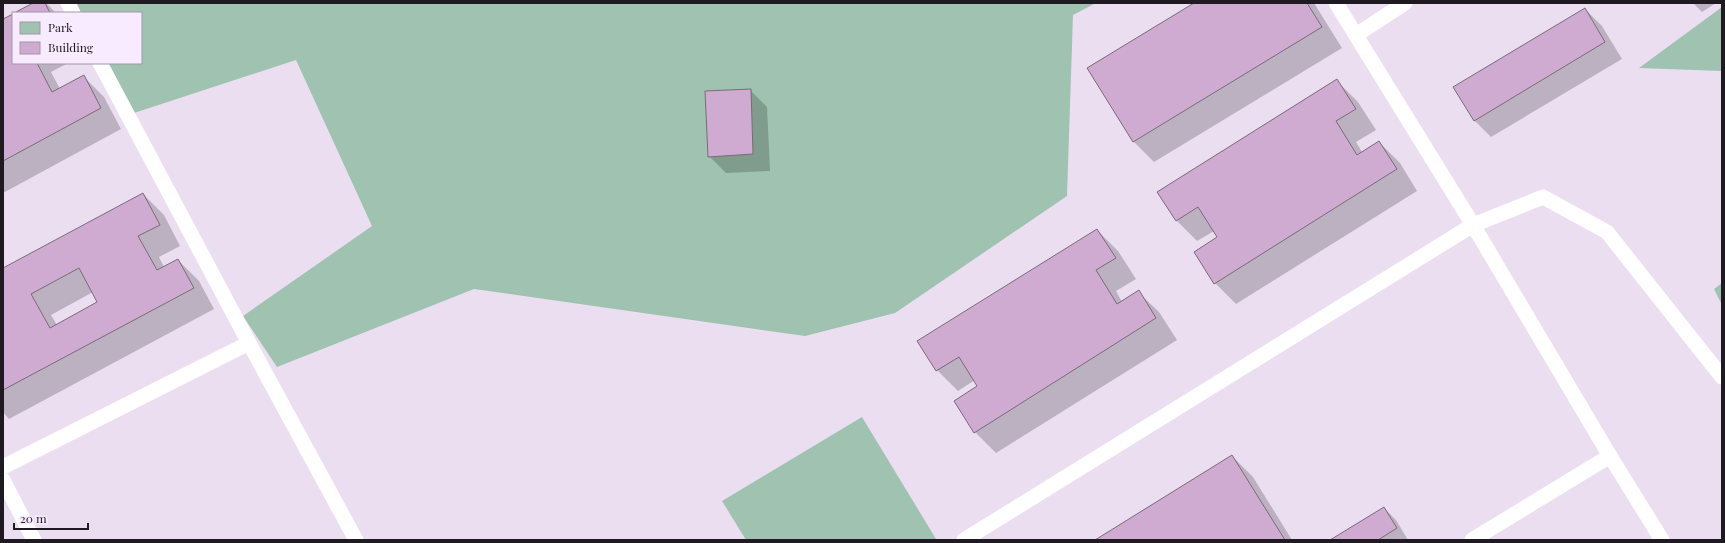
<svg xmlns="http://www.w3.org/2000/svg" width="1725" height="543" font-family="'Playfair Display',serif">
<rect width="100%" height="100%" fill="#ebdef1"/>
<g fill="#9fc3b0">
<polygon points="76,3 1096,3 1073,15 1067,196 895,313 805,336 474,289 277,367 243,316 372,226 296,60 134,113 108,63 141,63 141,13 81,13"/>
<polygon points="1722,7 1722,71 1639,68"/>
<polygon points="1722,283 1722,305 1714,289"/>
<polygon points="862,417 936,539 933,540 746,540 722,501"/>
</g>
<g fill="#0003" fill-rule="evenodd">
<polygon points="35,3 46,3 56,13 16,13"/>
<polygon points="1196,3 1314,3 1342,48 1154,162 1133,141"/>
<polygon points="1693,3 1716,3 1702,12"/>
<polygon points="1585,9 1602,26 1622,59 1491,137 1474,120"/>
<polygon points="13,15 13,63 68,63 51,72 60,89 83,76 104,97 121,129 3,193 3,20"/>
<polygon points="1337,81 1358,102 1376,130 1356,142 1362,152 1379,142 1400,163 1417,191 1236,304 1215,283 1218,237 1214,231 1197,241 1177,221"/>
<polygon points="750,90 767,107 770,171 726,173 709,156"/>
<path d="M143,194L164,215L180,246L159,257L164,267L178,260L199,281L214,309L9,419L3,412V269ZM93,292L99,302L57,325L51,315Z"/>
<polygon points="1097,230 1118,251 1136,279 1116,291 1122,302 1138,292 1159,312 1177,340 996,453 975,432 955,401 978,387 975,380 958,391 937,370"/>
<polygon points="1232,456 1253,477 1292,540 1097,540"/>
<polygon points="1384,508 1396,520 1408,540 1332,540"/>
</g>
<g fill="#cfabd1" stroke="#7a6b7a" fill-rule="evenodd">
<polygon points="33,3 45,3 50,13 14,13"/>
<polygon points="1194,3 1307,3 1322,27 1133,142 1087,68"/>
<polygon points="1585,8 1605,42 1474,121 1453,87"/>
<polygon points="13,14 13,63 37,63 52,92 84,75 101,108 3,161 3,19"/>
<polygon points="1337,79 1356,109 1336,121 1357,155 1379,141 1397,169 1214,284 1194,252 1217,237 1198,207 1176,221 1157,192"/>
<polygon points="751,89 753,154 708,157 705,91"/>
<path d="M143,193L160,225L138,236L157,270L178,259L194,288L3,390V268ZM79,268L97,302L50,328L31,294Z"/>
<polygon points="1097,229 1116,258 1096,270 1117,304 1139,290 1156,318 974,433 954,401 977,386 959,357 936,371 917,341"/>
<polygon points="1232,455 1285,540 1095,540"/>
<polygon points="1384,507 1397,528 1378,540 1330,540"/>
</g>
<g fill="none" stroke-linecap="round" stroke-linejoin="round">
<g stroke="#fff" stroke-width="15">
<polyline points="68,3 73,13"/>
<polyline points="1336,3 1473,225 1610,456 1662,540"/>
<polyline points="1356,35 1405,3"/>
<polyline points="100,63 249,343 356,540"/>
<polyline points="3,467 249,343"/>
<polyline points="3,480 34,540"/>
<polyline points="964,540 1473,225 1543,197 1607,232 1722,377"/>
<polyline points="1472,540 1610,456"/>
</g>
</g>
<rect width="1725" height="543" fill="none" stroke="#1f1a21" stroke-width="8"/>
<rect x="12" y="12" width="130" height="52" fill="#f8ebff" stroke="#a197a6"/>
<rect x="20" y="22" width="20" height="12" fill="#9fc3b0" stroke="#a197a6"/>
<text x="48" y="32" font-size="12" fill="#1f1a21">Park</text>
<rect x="20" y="42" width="20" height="12" fill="#cfabd1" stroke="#a197a6"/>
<text x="48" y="52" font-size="12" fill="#1f1a21">Building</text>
<path d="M14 523v6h74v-6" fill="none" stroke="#1f1a21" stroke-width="2"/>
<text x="20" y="523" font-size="12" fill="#1f1a21" stroke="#f8ebff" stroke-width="3" paint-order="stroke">20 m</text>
</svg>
